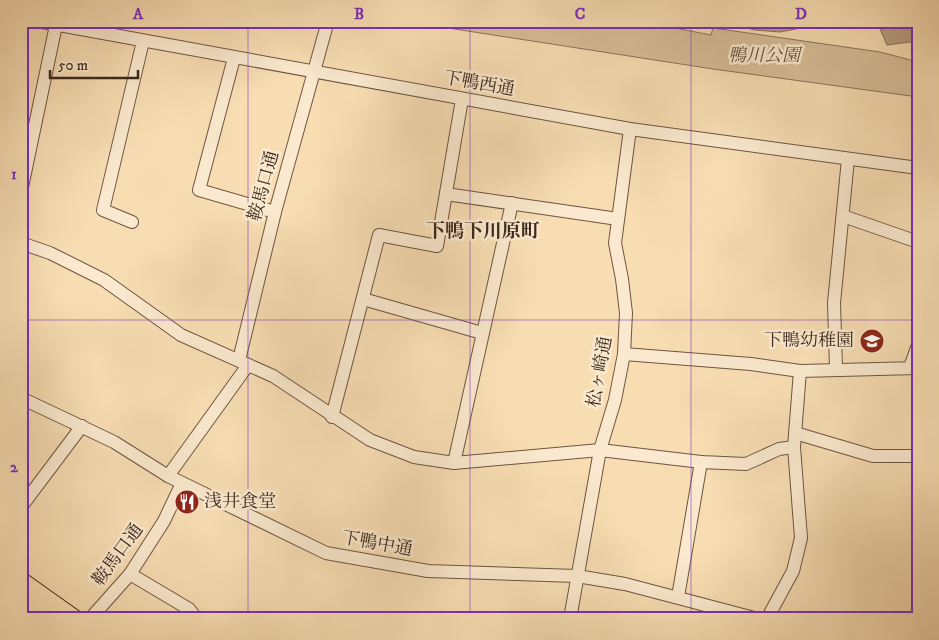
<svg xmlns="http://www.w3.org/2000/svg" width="939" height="640" font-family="'IM FELL DW Pica','Noto Serif JP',serif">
<rect width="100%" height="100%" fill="#f8ddb3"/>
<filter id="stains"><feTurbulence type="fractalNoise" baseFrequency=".004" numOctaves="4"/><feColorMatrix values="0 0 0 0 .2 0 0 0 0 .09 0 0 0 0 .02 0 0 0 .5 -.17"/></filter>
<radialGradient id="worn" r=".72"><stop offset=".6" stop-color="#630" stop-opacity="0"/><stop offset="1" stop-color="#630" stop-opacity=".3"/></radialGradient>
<polygon fill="#d8be99" stroke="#8a735a" points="403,21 639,21 711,35 713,28 880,52 918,62 918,97 713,69"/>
<g fill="#b89f80" stroke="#876f58">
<polygon points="717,21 837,21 780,32 755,30"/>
<polygon points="844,21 918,21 918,41 887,45 879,26"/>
</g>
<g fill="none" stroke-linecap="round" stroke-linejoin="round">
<path stroke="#7a644e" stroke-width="1" d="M739,21C764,27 784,26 809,21"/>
<defs>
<g id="minor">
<polyline points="37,21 630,129 918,168"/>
<polyline points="234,58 199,190 275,212"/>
<polyline points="21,192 56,25"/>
<polyline points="446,194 618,219"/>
<polyline points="843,216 918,242"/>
<polyline points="132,222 103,210 143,41"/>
<polyline points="21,243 50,253 104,280 181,335 273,376 370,440 414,457 454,463 600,450 701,462 746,464 779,449 794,447"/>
<polyline points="363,299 482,333"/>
<polyline points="624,354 751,364 800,371 918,368"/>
<polyline points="239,360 275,212 328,21"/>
<polyline points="910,367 918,345"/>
<polyline points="836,368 834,303 848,159"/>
<polyline points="21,398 114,442 168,476 326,553 428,571 577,576 625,584 758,619"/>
<polyline points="332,417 379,235 437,246 462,99"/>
<polyline points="795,433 873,456 918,456"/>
<polyline points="454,463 512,203"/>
<polyline points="168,476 248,365"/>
<polyline points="21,507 82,426"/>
<polyline points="130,574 189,609 197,619"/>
<polyline points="678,597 701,462"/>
<polyline points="90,619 130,574 164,521 182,483"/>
<polyline points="570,619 600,450 615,400 624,354 626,313 622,279 615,243 630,129"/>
<polyline points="767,619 793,571 801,538 794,447 800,371"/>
</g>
<g id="major">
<polyline points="21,580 76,619"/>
<polyline points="21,596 54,619"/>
</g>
</defs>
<use href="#minor" stroke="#6c5542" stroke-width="14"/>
<use href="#major" stroke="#3d281c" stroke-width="18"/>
<use href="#minor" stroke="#fae9ce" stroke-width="12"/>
<use href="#major" stroke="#f8ddb3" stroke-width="16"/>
</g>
<path fill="none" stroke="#7b2cbf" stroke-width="1" stroke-opacity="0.55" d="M248,21V619M470,21V619M691,21V619M21,320H918"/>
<defs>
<symbol id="school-disc" viewBox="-11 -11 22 22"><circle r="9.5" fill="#8f2418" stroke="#fae9ce"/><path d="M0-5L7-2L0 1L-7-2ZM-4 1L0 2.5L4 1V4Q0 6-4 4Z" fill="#fff"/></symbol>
<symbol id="restaurant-disc" viewBox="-11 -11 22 22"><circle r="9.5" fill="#8f2418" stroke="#fae9ce"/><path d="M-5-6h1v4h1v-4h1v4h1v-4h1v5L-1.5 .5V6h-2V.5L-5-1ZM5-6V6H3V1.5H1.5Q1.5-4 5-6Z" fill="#fff"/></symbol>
</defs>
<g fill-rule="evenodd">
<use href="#school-disc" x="858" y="327" width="28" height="28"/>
<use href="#restaurant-disc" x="173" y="488" width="28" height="28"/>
</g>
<g text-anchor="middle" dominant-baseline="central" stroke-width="5" stroke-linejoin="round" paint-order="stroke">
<g font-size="18" font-style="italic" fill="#644e3b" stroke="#fae9ce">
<text x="764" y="56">鴨川公園</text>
</g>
<g font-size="18" fill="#3d281c" stroke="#fae9ce">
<text transform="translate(479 84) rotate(10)">下鴨西通</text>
<text transform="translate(264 186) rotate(-75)">鞍馬口通</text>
<text transform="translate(600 372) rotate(-80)">松ヶ崎通</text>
<text transform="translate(377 544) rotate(10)">下鴨中通</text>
<text transform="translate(118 555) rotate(-54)">鞍馬口通</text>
</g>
<g font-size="18" fill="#3d281c" stroke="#fae9ce" text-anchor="end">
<text x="854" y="341">下鴨幼稚園</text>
<text x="204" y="502" text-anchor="start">浅井食堂</text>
</g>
<g font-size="19" font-weight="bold" fill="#3d281c" stroke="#fae9ce">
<text x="483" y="231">下鴨下川原町</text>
</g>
</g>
<rect width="939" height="640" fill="none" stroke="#f8ddb3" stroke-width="55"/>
<path d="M50 70v8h88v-8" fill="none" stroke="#3d281c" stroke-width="2.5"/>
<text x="58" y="70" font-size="15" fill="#3d281c" stroke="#fae9ce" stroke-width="4" paint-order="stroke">50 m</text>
<rect x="28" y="28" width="884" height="584" fill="none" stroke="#7b2cbf" stroke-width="2"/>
<g font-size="16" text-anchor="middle" font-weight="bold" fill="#7b2cbf">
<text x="138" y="19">A</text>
<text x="359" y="19">B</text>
<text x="580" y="19">C</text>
<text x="801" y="19">D</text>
<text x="14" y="179">1</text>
<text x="14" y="472">2</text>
</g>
<rect width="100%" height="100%" filter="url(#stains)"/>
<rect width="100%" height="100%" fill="url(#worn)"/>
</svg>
